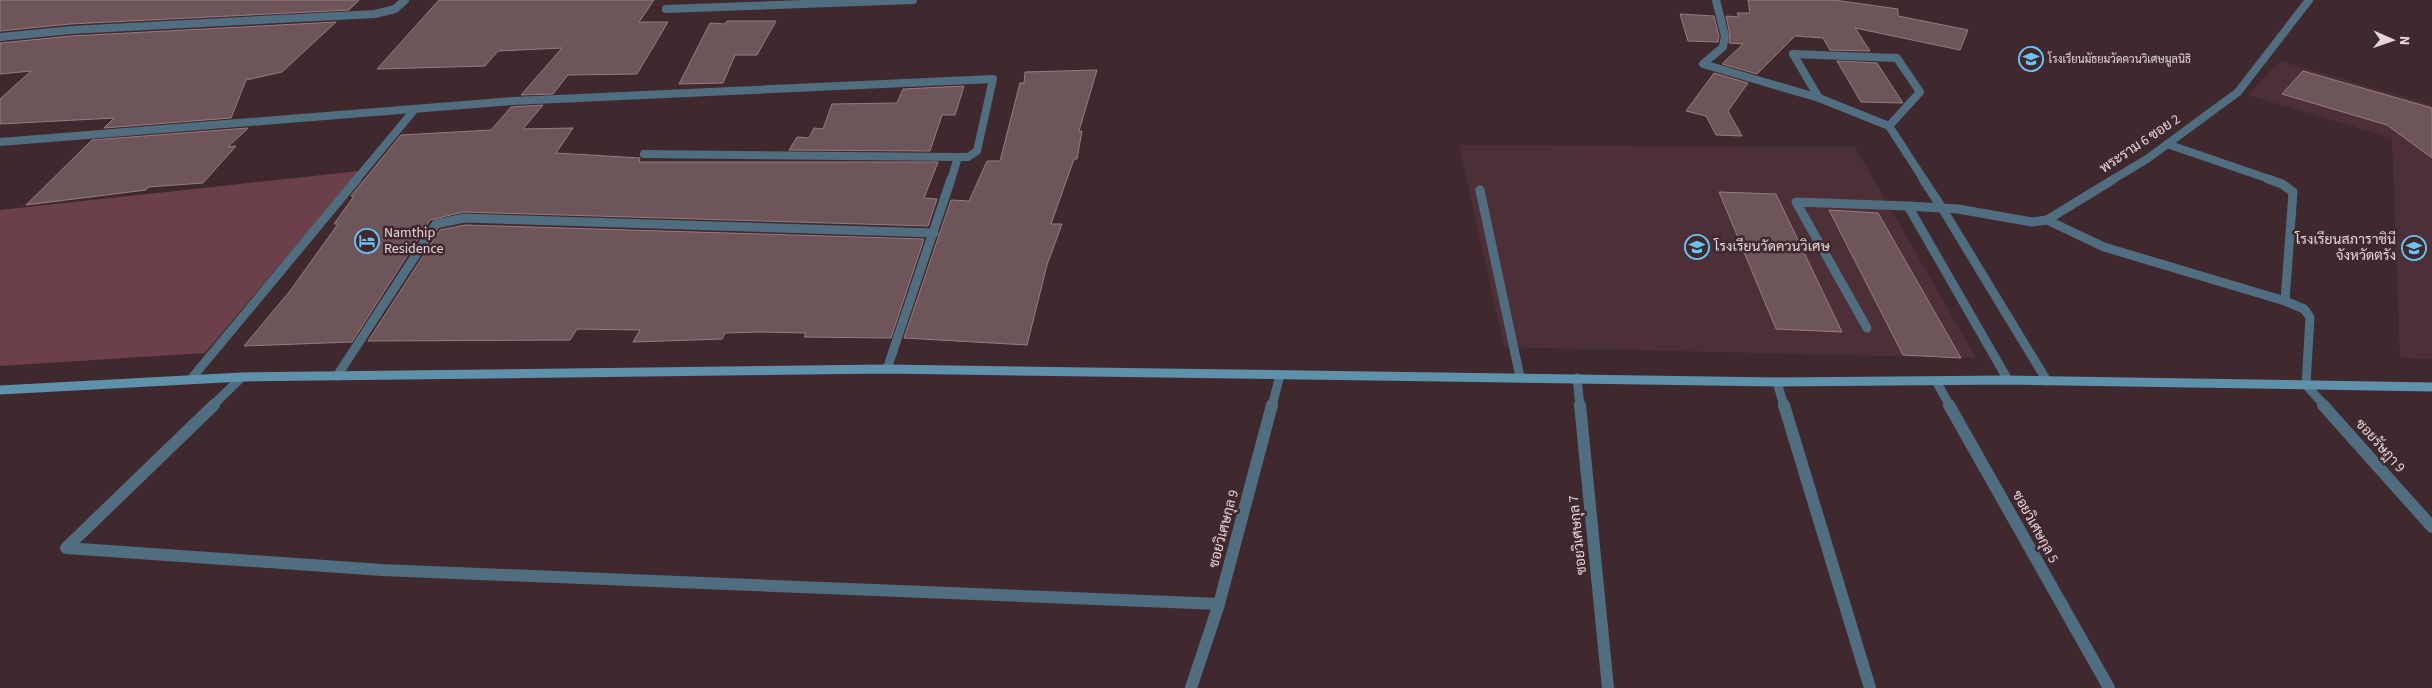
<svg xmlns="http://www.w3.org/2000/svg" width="2432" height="688" font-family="'Source Sans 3',Sarabun,sans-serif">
<rect width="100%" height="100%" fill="#3f292e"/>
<g fill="#4d3037">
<polygon points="2280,61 2432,105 2432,359 2400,358 2392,138 2248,95"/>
<polygon points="1459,145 1855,147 1976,358 1504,347"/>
</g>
<polygon fill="#6b404a" points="359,171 205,353 0,366 0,210"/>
<g fill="#6e555a" stroke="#977c81">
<polygon points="0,0 359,0 349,10 70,24 0,31"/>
<polygon points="439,0 654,0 639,22 668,22 637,74 568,75 553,94 521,95 562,48 498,51 485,66 377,69"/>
<polygon points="1748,0 1834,0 1898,9 1898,16 1968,30 1960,50 1855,28 1870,51 1830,50 1823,38 1795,36 1757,74 1722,64 1743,44 1729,43 1730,35 1726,16 1739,17 1737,13 1750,13"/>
<polygon points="1680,14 1714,16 1719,36 1718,42 1688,41"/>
<polygon points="727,21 776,21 757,55 735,55 723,83 679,84 710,23 725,24"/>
<polygon points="336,22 282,72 246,80 231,118 104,128 114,118 0,124 0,99 31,71 0,74 0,43 71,36"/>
<polygon points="1837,61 1877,63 1903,103 1861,102"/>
<polygon points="1097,70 1079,131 1082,131 1077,159 1074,159 1051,224 1062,224 1047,265 1027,345 904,338 951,200 969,201 987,161 1000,161 1020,83 1024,83 1025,72"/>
<polygon points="2303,71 2432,108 2432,158 2387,125 2282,94"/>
<polygon points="1714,73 1748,83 1728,111 1742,136 1716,135 1706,116 1686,111"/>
<polygon points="964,86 955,115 942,115 930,151 789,150 797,137 809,138 814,128 823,129 832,104 897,103 903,89"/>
<polygon points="543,105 523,129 573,128 556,153 640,158 639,162 938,162 924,198 937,199 928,226 463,212 430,220 352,342 244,346 290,291 338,224 334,224 354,196 351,196 401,135 491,130 511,107"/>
<polygon points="248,128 228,147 236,146 203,183 148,187 146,190 26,205 92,140"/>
<polygon points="1719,192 1776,194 1842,332 1776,329"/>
<polygon points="1829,210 1878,213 1961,358 1903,355"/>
<polygon points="465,225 924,239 891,338 804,337 806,333 759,332 725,333 722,339 633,342 640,330 577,329 570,340 368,341 440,230"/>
</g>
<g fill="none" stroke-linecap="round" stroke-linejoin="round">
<g stroke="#506e7f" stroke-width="8">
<polyline points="1716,0 1725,36 1723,47 1703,64 1819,98"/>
<polyline points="1793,54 1819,98 1889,126 1924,180"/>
<polyline points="1793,54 1897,58 1920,92 1889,126"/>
<polyline points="356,180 415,109"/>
</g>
<g stroke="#506e7f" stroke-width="9">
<polyline points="1923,179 1942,208"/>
<polyline points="1480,190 1520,377"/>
<polyline points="1867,328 1796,202 1908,206"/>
<polyline points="191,379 357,179"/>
</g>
<g stroke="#506e7f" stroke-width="8">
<polyline points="666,9 913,0"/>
<polyline points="0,37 71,30 375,14 395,9 405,0"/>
<polyline points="0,142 513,101 993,79 977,151 968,157 958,157"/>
<polyline points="2167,144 2272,180"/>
<polyline points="644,154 958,157 951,180"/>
<polyline points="2112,180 2147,159 2238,92 2309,0"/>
</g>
<g stroke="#506e7f" stroke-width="9">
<polyline points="2268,179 2282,184 2293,192 2285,301"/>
<polyline points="1942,208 2047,381"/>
<polyline points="2047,220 2104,247 2285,301 2304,309 2310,317 2306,385 2325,406"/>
<polyline points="887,369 951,179"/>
<polyline points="337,376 436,224 464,218 934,233"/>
<polyline points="1577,378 1580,406"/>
<polyline points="2008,380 1908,206 1958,209 2032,222 2047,220 2114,179"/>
<polyline points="1936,381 1950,406"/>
<polyline points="1777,382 1784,406"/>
<polyline points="212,406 242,377"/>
<polyline points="1272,406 1280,375"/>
</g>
<g stroke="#506e7f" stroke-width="12">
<polyline points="214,405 66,548 382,570 1219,604"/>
<polyline points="1580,405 1608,688"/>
<polyline points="1784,405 1870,688"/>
<polyline points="1949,405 2109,688"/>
<polyline points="2323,405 2432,527"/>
<polyline points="1191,688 1219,604 1272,405"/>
</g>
<polyline stroke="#6091ab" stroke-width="9" points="0,390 242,377 887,369 1777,382 2008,380 2432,387"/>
</g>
<defs>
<symbol id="school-ring" viewBox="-11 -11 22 22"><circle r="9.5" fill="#3f292e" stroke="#6ac3f1" stroke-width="1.5"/><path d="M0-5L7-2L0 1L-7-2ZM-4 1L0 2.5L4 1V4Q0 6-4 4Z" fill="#6ac3f1"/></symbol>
<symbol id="hotel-ring" viewBox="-11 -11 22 22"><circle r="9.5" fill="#3f292e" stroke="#6ac3f1" stroke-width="1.5"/><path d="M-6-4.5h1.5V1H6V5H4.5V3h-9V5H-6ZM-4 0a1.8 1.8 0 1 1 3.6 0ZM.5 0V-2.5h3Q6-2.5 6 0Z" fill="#6ac3f1"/></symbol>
</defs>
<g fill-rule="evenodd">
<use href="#school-ring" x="2017" y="45" width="28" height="28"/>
<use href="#hotel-ring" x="353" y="227" width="28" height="28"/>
<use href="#school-ring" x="1683" y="233" width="28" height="28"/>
<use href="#school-ring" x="2400" y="234" width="28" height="28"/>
</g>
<g text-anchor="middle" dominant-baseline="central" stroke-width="5" stroke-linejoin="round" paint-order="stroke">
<g font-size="11" fill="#e5d5d8" stroke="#3f292e" text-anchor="start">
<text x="2048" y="59">โรงเรียนมัธยมวัดควนวิเศษมูลนิธิ</text>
</g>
<g font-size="14" fill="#e5d5d8" stroke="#3f292e">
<text transform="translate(2140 144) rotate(-34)">พระราม 6 ซอย 2</text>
<text transform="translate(2380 446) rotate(48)">ซอยรัษฎา 9</text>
<text transform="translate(2035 527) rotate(61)">ซอยวิเศษกุล 5</text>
<text transform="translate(1224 529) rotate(-75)">ซอยวิเศษกุล 9</text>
<text transform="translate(1578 535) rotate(-96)">ซอยวิเศษกุล 7</text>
</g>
<g font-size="14" fill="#e5d5d8" stroke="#3f292e" text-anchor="start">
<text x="384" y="233">Namthip<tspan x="384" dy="16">Residence</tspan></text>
<text x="2396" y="240" text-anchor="end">โรงเรียนสภาราชินี<tspan x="2396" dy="16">จังหวัดตรัง</tspan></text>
<text x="1714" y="247">โรงเรียนวัดควนวิเศษ</text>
</g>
</g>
<g transform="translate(2392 40) rotate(92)" stroke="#3f292e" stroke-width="4" paint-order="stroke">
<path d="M0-4L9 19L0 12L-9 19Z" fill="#e5d5d8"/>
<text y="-8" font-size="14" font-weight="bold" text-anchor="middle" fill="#e5d5d8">N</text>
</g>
</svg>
